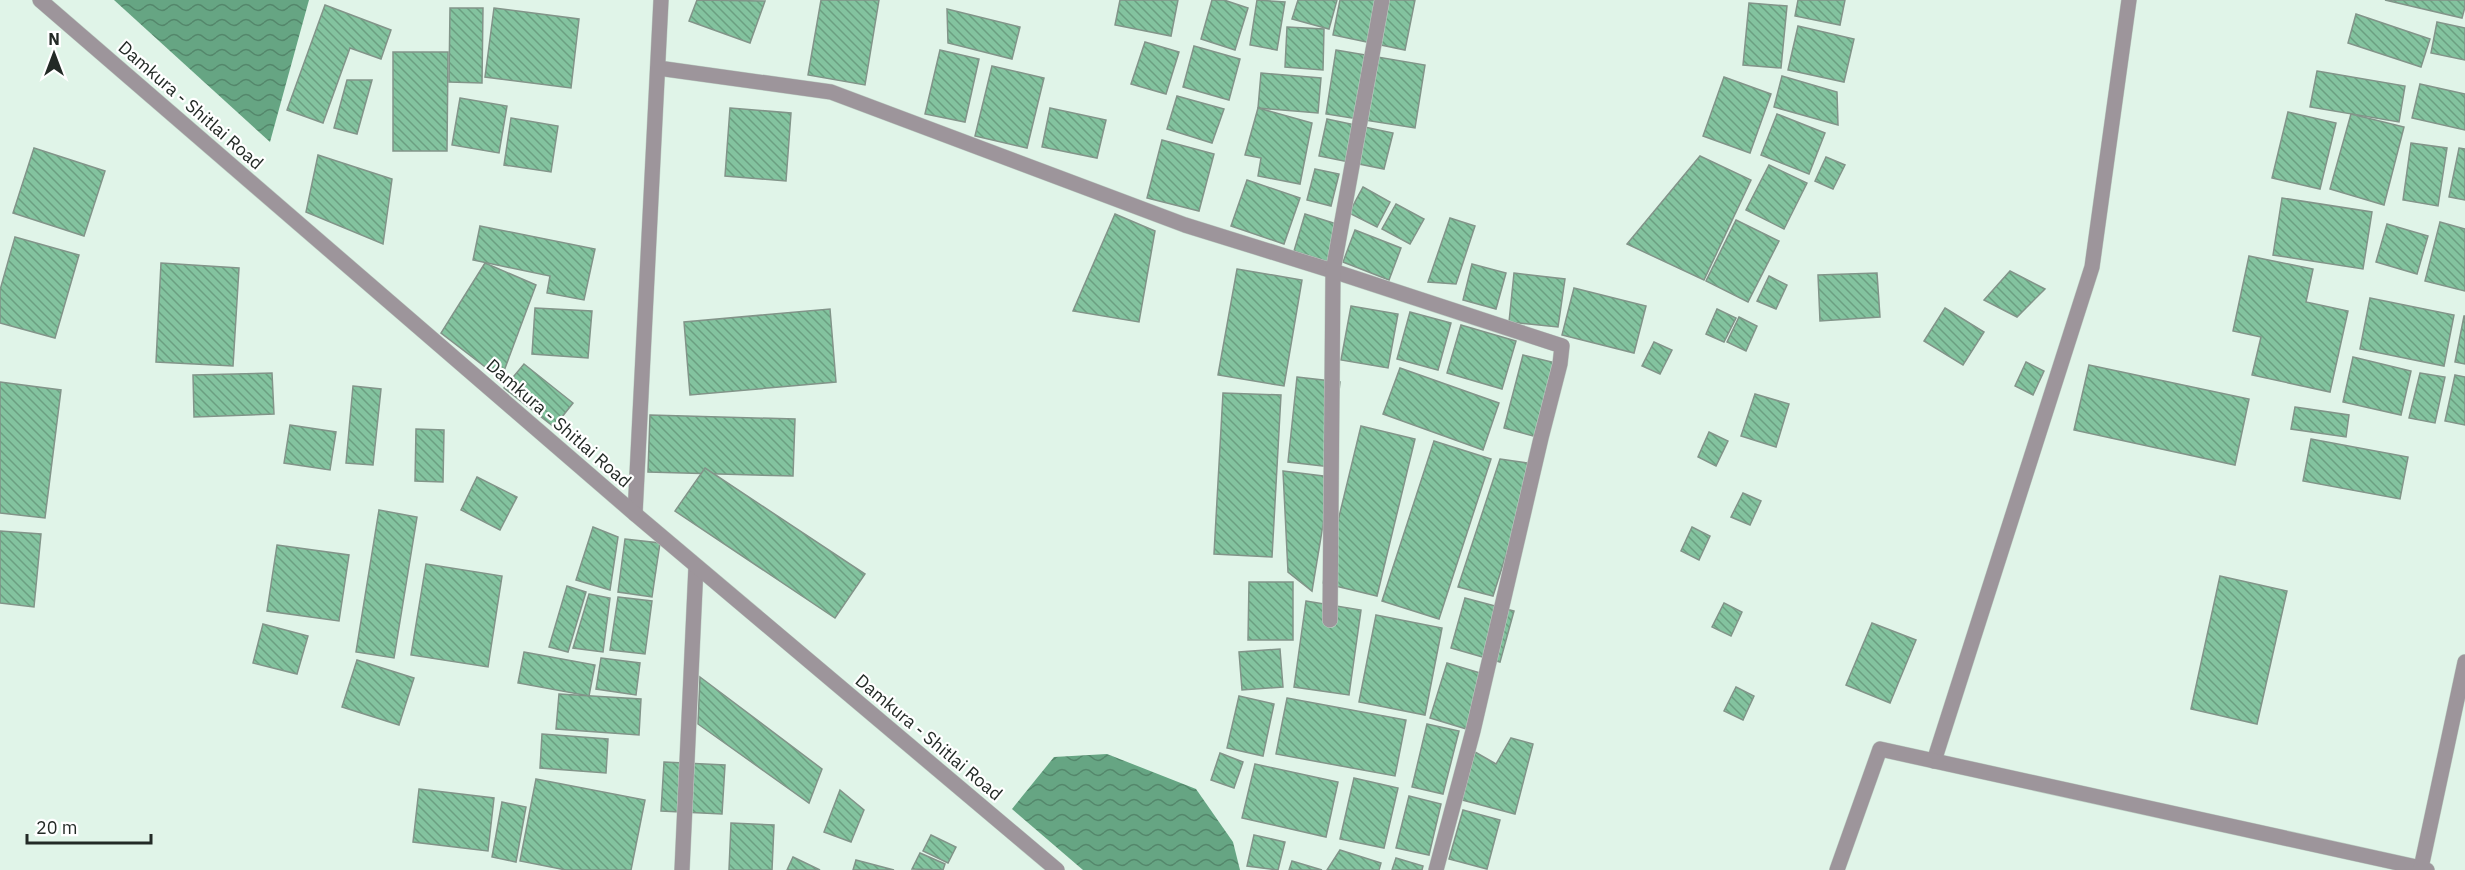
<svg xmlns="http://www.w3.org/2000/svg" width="2465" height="870" font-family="'IBM Plex Sans',sans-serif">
<defs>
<pattern id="water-waves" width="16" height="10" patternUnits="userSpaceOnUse" patternTransform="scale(1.5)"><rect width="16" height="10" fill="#66a583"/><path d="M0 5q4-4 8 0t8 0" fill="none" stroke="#54876b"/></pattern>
<pattern id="building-back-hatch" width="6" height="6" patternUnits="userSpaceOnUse" patternTransform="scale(1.5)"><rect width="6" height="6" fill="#83c39f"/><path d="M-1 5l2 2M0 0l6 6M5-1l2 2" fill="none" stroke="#6b9f81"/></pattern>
</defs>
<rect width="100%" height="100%" fill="#e0f4e8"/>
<g fill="url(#water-waves)">
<polygon points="114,0 309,0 270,142"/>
<polygon points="1107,754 1196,789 1233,842 1240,870 1083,870 1012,809 1054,757"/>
</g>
<g fill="url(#building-back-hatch)" stroke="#829489" stroke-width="1.5">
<polygon points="697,0 765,1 750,43 689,21"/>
<polygon points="821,0 879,0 865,85 808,75"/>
<polygon points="1120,0 1178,0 1171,36 1115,25"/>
<polygon points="1212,0 1224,0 1248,8 1235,50 1201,39"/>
<polygon points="1257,0 1285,2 1277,50 1250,45"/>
<polygon points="1298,0 1337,0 1329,29 1292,19"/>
<polygon points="1340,0 1415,0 1405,50 1333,35"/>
<polygon points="1798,0 1845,0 1840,25 1795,16"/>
<polygon points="2385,0 2465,0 2465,7 2462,18"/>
<polygon points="1749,3 1787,6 1781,68 1743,65"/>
<polygon points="325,5 391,30 381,59 350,48 323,123 287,110"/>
<polygon points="450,8 483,8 482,83 449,82"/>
<polygon points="494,8 579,19 571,88 485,77"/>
<polygon points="947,9 1020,27 1012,59 948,43"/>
<polygon points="2356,14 2430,39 2421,67 2348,43"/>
<polygon points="2437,22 2465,28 2465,60 2431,53"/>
<polygon points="1798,26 1854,39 1844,82 1788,70"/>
<polygon points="1287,27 1324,29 1323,70 1285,67"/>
<polygon points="1145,42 1179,52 1166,94 1131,84"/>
<polygon points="1194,46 1240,59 1229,100 1183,87"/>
<polygon points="940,50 979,59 965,122 925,114"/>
<polygon points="1336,50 1425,65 1415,128 1326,114"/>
<polygon points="393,52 448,52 447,151 393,151"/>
<polygon points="992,66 1044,78 1027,148 975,136"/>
<polygon points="2317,71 2405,86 2399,122 2310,107"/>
<polygon points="1261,73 1321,78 1318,113 1258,108"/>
<polygon points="1782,76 1837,92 1838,125 1774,107"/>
<polygon points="1724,77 1771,94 1750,153 1703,136"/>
<polygon points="347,80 372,80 357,134 334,128"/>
<polygon points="2420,84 2465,94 2465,130 2412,118"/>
<polygon points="1177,96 1224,109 1212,143 1167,129"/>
<polygon points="460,98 507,106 499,153 452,145"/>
<polygon points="730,108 791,113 786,181 725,176"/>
<polygon points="1050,108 1106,120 1097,158 1042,147"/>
<polygon points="1258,108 1312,123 1300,184 1258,176 1261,158 1245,155"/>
<polygon points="2288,112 2336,123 2320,189 2272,178"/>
<polygon points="1777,114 1825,133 1809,174 1761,155"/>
<polygon points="2351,114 2404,127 2384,205 2330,189"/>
<polygon points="511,118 558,126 551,172 504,165"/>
<polygon points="1327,119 1393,133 1384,169 1319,156"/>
<polygon points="1162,140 1214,154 1199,211 1147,198"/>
<polygon points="2411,143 2447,148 2438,206 2403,200"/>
<polygon points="34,148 105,171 84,236 13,213"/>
<polygon points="2459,148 2465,149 2465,200 2449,197"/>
<polygon points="318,155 392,179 383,244 306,212"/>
<polygon points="1700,156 1751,180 1704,280 1627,244"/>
<polygon points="1826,157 1845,165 1833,189 1815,181"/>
<polygon points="1769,165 1807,183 1784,229 1746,210"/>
<polygon points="1315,169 1339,174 1331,206 1307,200"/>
<polygon points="1247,180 1300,198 1284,244 1231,226"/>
<polygon points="1363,187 1390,202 1377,227 1349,213"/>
<polygon points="2282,198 2372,212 2363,269 2273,255"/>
<polygon points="1396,204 1424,219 1410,244 1382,229"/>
<polygon points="1115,214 1155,231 1139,322 1073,311"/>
<polygon points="1305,214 1346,227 1335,264 1294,251"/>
<polygon points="1450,218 1475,226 1456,284 1428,282"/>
<polygon points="1736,220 1779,241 1748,302 1706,281"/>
<polygon points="2440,222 2465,229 2465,291 2425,281"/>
<polygon points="2387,224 2428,236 2417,274 2376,262"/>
<polygon points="480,226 595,249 584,300 547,293 550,276 473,260"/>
<polygon points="1355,230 1401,248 1389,280 1343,262"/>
<polygon points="15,237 79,255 55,338 0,323 0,290"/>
<polygon points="2249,256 2313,269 2306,302 2348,311 2330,392 2252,375 2261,337 2233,331"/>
<polygon points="161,263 239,268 233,366 156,362"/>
<polygon points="485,263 536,285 501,379 441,333"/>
<polygon points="1472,264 1506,273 1496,309 1463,300"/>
<polygon points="1237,269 1302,280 1284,386 1218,375"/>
<polygon points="2010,271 2045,289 2017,317 1984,300"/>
<polygon points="1514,273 1565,279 1558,327 1509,322"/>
<polygon points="1877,273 1880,317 1820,321 1818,275"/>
<polygon points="1769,276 1787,285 1776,309 1757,301"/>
<polygon points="1574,288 1646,306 1634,353 1562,335"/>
<polygon points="2370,298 2454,315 2444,366 2360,349"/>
<polygon points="1351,306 1398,314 1388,368 1341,360"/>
<polygon points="535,308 592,311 588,358 532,354"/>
<polygon points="1945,308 1984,332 1963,365 1924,341"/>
<polygon points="830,309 836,382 690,395 684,322"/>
<polygon points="1717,309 1736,318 1724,342 1706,334"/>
<polygon points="1410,312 1451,323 1438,370 1397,359"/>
<polygon points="2464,316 2465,316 2465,364 2455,362"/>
<polygon points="1739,317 1757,326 1746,351 1727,342"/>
<polygon points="1461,325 1516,341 1502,389 1447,373"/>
<polygon points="1654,342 1672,350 1660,374 1642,366"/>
<polygon points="1523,355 1560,364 1541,438 1504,428"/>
<polygon points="2353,357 2411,371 2401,415 2343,402"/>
<polygon points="2026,362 2044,371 2033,395 2015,386"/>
<polygon points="524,364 573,403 554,427 504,388"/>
<polygon points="2089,365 2249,399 2235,465 2074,430"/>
<polygon points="1400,368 1499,403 1483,450 1383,414"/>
<polygon points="272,373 274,414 194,417 193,375"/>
<polygon points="2420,373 2445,377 2435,423 2409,418"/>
<polygon points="2455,375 2465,377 2465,425 2445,421"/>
<polygon points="1297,377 1340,382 1331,467 1288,462"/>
<polygon points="0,382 61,390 45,518 0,513"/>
<polygon points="353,386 381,389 373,465 346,463"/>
<polygon points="1223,393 1281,395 1272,557 1214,554"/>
<polygon points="1755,394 1789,404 1776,447 1741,436"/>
<polygon points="2295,407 2349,415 2346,437 2291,429"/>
<polygon points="650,415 795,419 793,476 648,472"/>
<polygon points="290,425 336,432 330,470 284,463"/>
<polygon points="1361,426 1415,439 1377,596 1323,583"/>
<polygon points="416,429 444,430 443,482 415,481"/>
<polygon points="1709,432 1728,441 1716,466 1698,457"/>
<polygon points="2311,439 2408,457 2400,499 2303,481"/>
<polygon points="1434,441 1491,459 1439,619 1382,601"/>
<polygon points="1500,459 1535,464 1493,596 1458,587"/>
<polygon points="705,468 865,574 835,618 675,511"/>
<polygon points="1283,471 1331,477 1312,591 1288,572"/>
<polygon points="477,477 517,497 500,530 461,510"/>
<polygon points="1743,493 1761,501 1750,525 1731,517"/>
<polygon points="379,510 417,517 394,658 356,652"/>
<polygon points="593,527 618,537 610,590 576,580"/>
<polygon points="1692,527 1710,536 1699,560 1681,551"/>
<polygon points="0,531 41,534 34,607 0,603"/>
<polygon points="625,539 660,543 652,597 618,592"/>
<polygon points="277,545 349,555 339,621 267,611"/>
<polygon points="426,564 502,576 488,667 411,655"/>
<polygon points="2220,576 2287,591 2257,724 2191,709"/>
<polygon points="1249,582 1293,582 1293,640 1248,640"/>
<polygon points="567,586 586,592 568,652 549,647"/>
<polygon points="589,594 610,598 603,652 573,648"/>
<polygon points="618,597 652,601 645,654 610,650"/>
<polygon points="1465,598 1514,611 1500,662 1451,648"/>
<polygon points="1306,601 1361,610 1349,695 1294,687"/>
<polygon points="1724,603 1742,612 1731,636 1712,627"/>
<polygon points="1376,615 1442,628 1425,715 1359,702"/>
<polygon points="1872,623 1916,640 1890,703 1846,685"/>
<polygon points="263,624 308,636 297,674 253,663"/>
<polygon points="1280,649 1283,687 1242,690 1239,652"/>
<polygon points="524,652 595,665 589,696 518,683"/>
<polygon points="601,658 640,663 636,695 596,689"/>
<polygon points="357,660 414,678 399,725 342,707"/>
<polygon points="1447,663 1490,676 1473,731 1430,718"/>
<polygon points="700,677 822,769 809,803 698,724"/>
<polygon points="1736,687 1754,696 1743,720 1724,711"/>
<polygon points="559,694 641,699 639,735 556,729"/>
<polygon points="1239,696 1274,704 1263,756 1227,748"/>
<polygon points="1287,698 1406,720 1395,776 1276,754"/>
<polygon points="1427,724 1459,731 1443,794 1412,787"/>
<polygon points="542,734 608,739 606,773 540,768"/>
<polygon points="1511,738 1533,744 1515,814 1462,800 1475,752 1496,764"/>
<polygon points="1220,753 1243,762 1234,788 1211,780"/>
<polygon points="664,762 725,765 722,814 661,811"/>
<polygon points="1255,764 1338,782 1326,837 1242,818"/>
<polygon points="1354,778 1398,788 1384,848 1340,839"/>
<polygon points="536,779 645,800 631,870 566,870 520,861"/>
<polygon points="419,789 494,798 488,851 413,842"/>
<polygon points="840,790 864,810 851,842 824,832"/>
<polygon points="1409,796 1441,804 1429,855 1396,848"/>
<polygon points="502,802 526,807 516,862 492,857"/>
<polygon points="1463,810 1500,820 1487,869 1449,859"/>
<polygon points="731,823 774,825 772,870 729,870"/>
<polygon points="931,835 956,847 948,863 923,851"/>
<polygon points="1254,835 1285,842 1278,870 1247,866"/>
<polygon points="1340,850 1381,863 1379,870 1327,870"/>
<polygon points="920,853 945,864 943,870 912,869"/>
<polygon points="793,857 820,870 787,870"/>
<polygon points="1396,858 1423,866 1422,870 1392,870"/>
<polygon points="856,860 894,870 853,870"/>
<polygon points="1292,861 1322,870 1289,870"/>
</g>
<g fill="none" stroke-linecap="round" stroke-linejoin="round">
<defs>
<g id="minor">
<polyline points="658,68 831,92 1185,225 1333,271 1562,346 1560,364 1541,438 1473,731 1436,870"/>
<polyline points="635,514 661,0"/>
<polyline points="1330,620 1333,271 1382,0"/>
<polyline points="1934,761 2092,267 2129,0"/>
<polyline points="682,870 696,566"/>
<polyline points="1837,870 1880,749 2421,868"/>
<polyline points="2427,870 2421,868 2465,662"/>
</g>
<polyline id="tertiary" points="40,0 635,514 1057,870"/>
</defs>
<use href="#minor" stroke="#bed0c5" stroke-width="16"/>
<use href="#tertiary" stroke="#bed0c5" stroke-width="16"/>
<use href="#minor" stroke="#9d959b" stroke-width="15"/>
<use href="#tertiary" stroke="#9d959b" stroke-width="15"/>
</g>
<g text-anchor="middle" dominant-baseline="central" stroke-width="4.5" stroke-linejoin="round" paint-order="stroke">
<g font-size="18" fill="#232a26" stroke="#fff">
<text transform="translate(191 105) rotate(41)">Damkura - Shitlai Road</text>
<text transform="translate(559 423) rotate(41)">Damkura - Shitlai Road</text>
<text transform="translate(929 737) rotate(40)">Damkura - Shitlai Road</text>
</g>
</g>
<g transform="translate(54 54)" stroke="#ffffff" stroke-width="4.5" paint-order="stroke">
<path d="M0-4.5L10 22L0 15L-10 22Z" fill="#232a26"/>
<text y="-9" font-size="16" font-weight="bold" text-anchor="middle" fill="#232a26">N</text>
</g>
<path d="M27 834v9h124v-9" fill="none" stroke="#232a26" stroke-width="3"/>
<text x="36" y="834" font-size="18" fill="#232a26" stroke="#ffffff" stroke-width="4.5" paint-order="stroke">20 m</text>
</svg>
